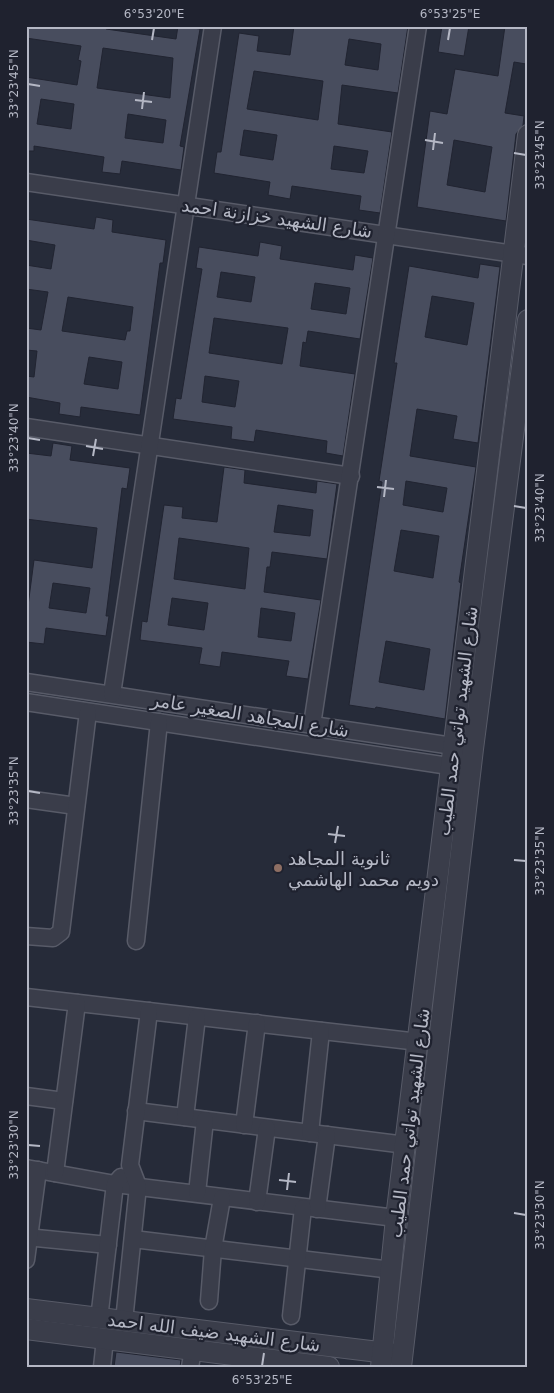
<svg xmlns="http://www.w3.org/2000/svg" width="554" height="1393" font-family="'DejaVu Sans','Noto Sans Arabic',sans-serif">
<rect width="100%" height="100%" fill="#262b39"/>
<g fill="#484d5e" stroke="#212431" fill-rule="evenodd">
<path d="M26,26H106V29L176,39L178,26L200,29L180,146L184,147L181,170L122,161L120,174L102,172L104,157L34,146V151H26V77L77,85L81,61L78,60L81,46L26,38ZM103,48L173,58L170,98L97,88ZM41,99L74,104L71,129L37,124ZM128,114L166,120L163,143L125,138Z"/>
<path d="M294,26H408L398,93L342,85L338,124L392,132L380,213L359,210L361,196L292,186L290,199L268,195L270,182L214,173L217,152H221L239,33L259,36L257,51L290,55ZM349,39L381,44L378,70L345,65ZM254,71L323,81L318,120L247,109ZM244,130L277,135L273,160L240,155ZM334,146L368,151L364,173L331,169Z"/>
<polygon points="442,26 469,26 464,56 438,52"/>
<path d="M505,26H528L526,64L514,62L505,113L524,116L523,125L516,134L506,221L417,207L430,111L447,114L455,69L498,76ZM454,140L492,147L485,192L447,185Z"/>
<path d="M96,217L113,220L112,232L166,240L163,263H160L140,415L81,407L80,417L59,414L60,403L26,397V376L34,377L37,351L26,350V328L41,330L48,292L26,289V265L51,269L55,245L26,240V219L94,229ZM68,297L133,307L130,331H127L125,340L62,331ZM89,357L122,362L118,389L84,384Z"/>
<path d="M260,242L282,246L280,259L353,270L355,255L373,258L360,339L308,331L306,343L303,342L300,366L355,374L343,456L326,453L327,441L256,430L254,442L231,439L232,427L173,419L176,398L181,399L202,269L196,268L199,247L258,256ZM221,272L255,277L251,302L217,297ZM315,283L350,288L346,314L311,309ZM214,318L288,328L282,364L209,353ZM205,376L239,381L235,407L202,402Z"/>
<path d="M480,264L500,267L478,443L453,439L457,416L417,409L410,456L476,467L459,582L461,583L445,719L376,707L375,709L349,705L382,482L379,481L397,363H394L409,266L478,278ZM432,296L474,303L467,345L425,337ZM406,481L447,488L443,512L403,505ZM401,530L439,536L433,578L394,571ZM386,641L430,649L424,690L379,682Z"/>
<path d="M53,443L72,446L70,460L130,468L127,489L122,488L106,616H109L106,636L46,628L44,644L26,642V621L34,560L92,568L97,528L26,519V453L51,456ZM53,583L90,588L86,613L49,608Z"/>
<path d="M224,467L245,470L244,483L316,493L317,481L337,484L327,559L272,552L270,567H267L264,592L321,600L308,679L286,676L289,661L222,652L220,667L199,664L202,648L140,640L142,621L147,622L164,505L183,507L182,518L217,522ZM278,505L313,510L310,536L274,532ZM179,538L249,548L245,589L174,579ZM172,598L208,603L204,630L168,625ZM261,608L295,613L291,641L258,637Z"/>
<polygon points="116,1352 181,1360 180,1367 114,1367"/>
</g>
<g fill="none" stroke-linecap="round" stroke-linejoin="round">
<defs>
<g id="minor">
<polyline points="26,182 528,256"/>
<polyline points="26,427 351,476"/>
<polyline points="26,682 466,748"/>
<polyline points="112,694 213,26"/>
<polyline points="26,702 462,768"/>
<polyline points="312,725 418,26"/>
<polyline points="26,799 76,806"/>
<polyline points="26,936 53,938 61,932 88,712"/>
<polyline points="136,941 159,722"/>
<polyline points="26,997 419,1042"/>
<polyline points="26,1096 64,1101"/>
<polyline points="136,1111 406,1145"/>
<polyline points="185,1117 197,1017"/>
<polyline points="244,1125 257,1023"/>
<polyline points="310,1133 321,1031"/>
<polyline points="26,1168 115,1184 396,1218"/>
<polyline points="55,1173 77,1003"/>
<polyline points="197,1193 205,1120"/>
<polyline points="257,1202 267,1128"/>
<polyline points="317,1209 327,1135"/>
<polyline points="26,1237 108,1245"/>
<polyline points="133,1239 392,1270"/>
<polyline points="26,1260 38,1170"/>
<polyline points="209,1301 213,1249 222,1198"/>
<polyline points="291,1316 303,1208"/>
<polyline points="99,1319 115,1184 121,1177"/>
<polyline points="124,1321 138,1186 130,1165 149,1011"/>
<polyline points="102,1367 105,1339"/>
<polyline points="190,1367 193,1350"/>
</g>
<g id="tertiary">
<polyline points="26,1309 395,1354"/>
<polyline points="26,1329 329,1367"/>
<polyline points="381,1367 396,1218 528,135"/>
<polyline points="401,1367 473,749 528,320"/>
</g>
</defs>
<use href="#minor" stroke="#585b68" stroke-width="19"/>
<use href="#tertiary" stroke="#585b68" stroke-width="22"/>
<use href="#minor" stroke="#3a3d4a" stroke-width="16"/>
<use href="#tertiary" stroke="#3a3d4a" stroke-width="20"/>
</g>
<path fill="none" stroke="#b5b8c5" stroke-width="2" d="M152,40L154,28M448,40L450,28M28,84L40,86M135,100L152,102M142,109L144,92M425,140L443,143M433,150L435,133M514,153L526,155M28,438L40,440M86,446L103,449M93,456L96,439M377,487L394,489M384,497L386,480M514,506L526,508M28,791L40,793M328,834L345,836M335,843L338,826M514,860L526,861M28,1145L40,1146M279,1180L296,1182M287,1190L289,1173M514,1213L526,1215M262,1366L264,1353"/>
<circle fill="#8d6e63" stroke="#1f222f" stroke-width="2" cx="278" cy="868" r="5"/>
<g text-anchor="middle" dominant-baseline="central" stroke-width="4.5" stroke-linejoin="round" paint-order="stroke">
<g font-size="18" fill="#b5b8c5" stroke="#1f222f">
<text transform="translate(277 218) rotate(8)">شارع الشهيد خزازنة احمد</text>
<text transform="translate(250 715) rotate(9)">شارع المجاهد الصغير عامر</text>
<text transform="translate(457 721) rotate(-83)">شارع الشهيد تواتي حمد الطيب</text>
<text transform="translate(409 1123) rotate(-83)">شارع الشهيد تواتي حمد الطيب</text>
<text transform="translate(214 1332) rotate(7)">شارع الشهيد ضيف الله احمد</text>
</g>
<g font-size="18" fill="#b5b8c5" stroke="#1f222f" text-anchor="start">
<text x="288" y="858">ثانوية المجاهد<tspan x="288" dy="21">دويم محمد الهاشمي</tspan></text>
</g>
</g>
<rect width="554" height="1393" fill="none" stroke="#1f222f" stroke-width="55"/>
<rect x="28" y="28" width="498" height="1338" fill="none" stroke="#b5b8c5" stroke-width="2"/>
<g font-size="12" text-anchor="middle" fill="#b5b8c5">
<text x="154" y="18">6°53'20"E</text>
<text x="450" y="18">6°53'25"E</text>
<text transform="translate(14 84) rotate(-90)" y="4">33°23'45"N</text>
<text transform="translate(540 155) rotate(-90)" y="4">33°23'45"N</text>
<text transform="translate(14 438) rotate(-90)" y="4">33°23'40"N</text>
<text transform="translate(540 508) rotate(-90)" y="4">33°23'40"N</text>
<text transform="translate(14 791) rotate(-90)" y="4">33°23'35"N</text>
<text transform="translate(540 861) rotate(-90)" y="4">33°23'35"N</text>
<text transform="translate(14 1145) rotate(-90)" y="4">33°23'30"N</text>
<text transform="translate(540 1215) rotate(-90)" y="4">33°23'30"N</text>
<text x="262" y="1384">6°53'25"E</text>
</g>
</svg>
